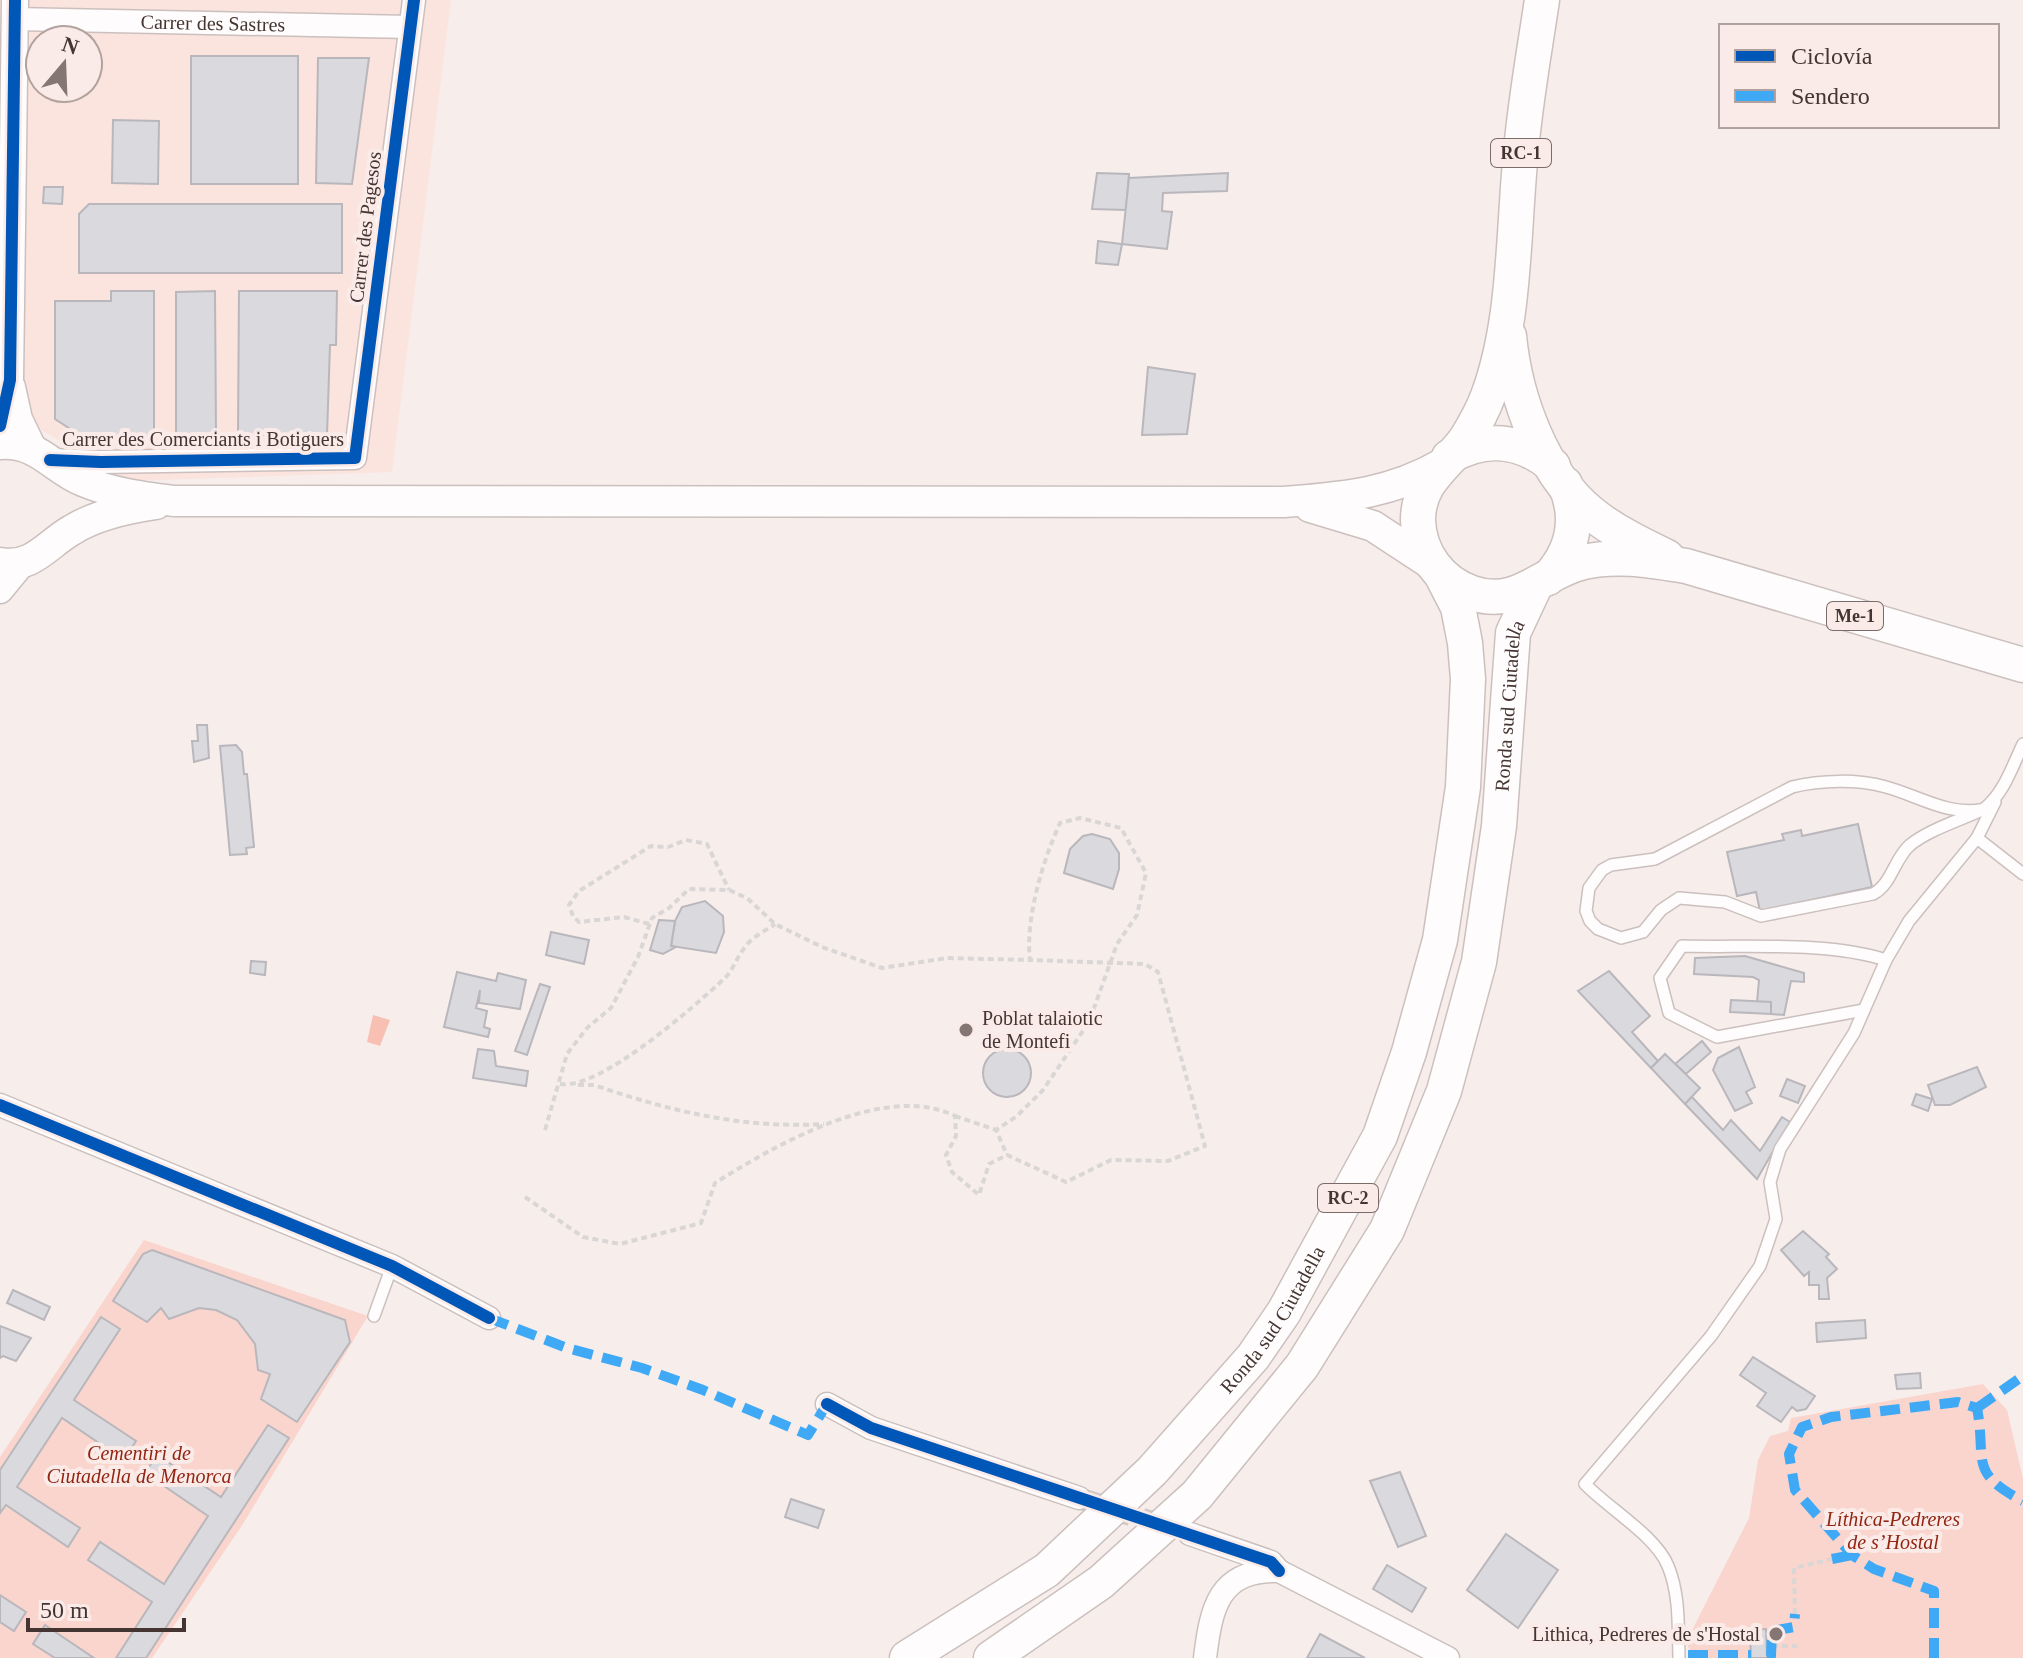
<svg xmlns="http://www.w3.org/2000/svg" width="2023" height="1658" font-family="Georgia,serif">
<rect width="100%" height="100%" fill="#f7eeec"/>
<path fill="#fbe3de" fill-rule="evenodd" d="M0,0H451L392,472L130,481L34,426L0,428ZM40,40H88V88H40Z"/>
<g fill="#f9d5cd">
<polygon points="144,1240 368,1316 243,1524 152,1658 0,1658 0,1457"/>
<polygon points="1983,1384 2007,1410 2023,1478 2023,1658 1693,1658 1686,1642 1749,1518 1758,1460 1770,1436 1788,1431 1791,1418"/>
</g>
<polygon fill="#f8bfb3" points="373,1015 390,1020 380,1046 367,1042"/>
<g fill="#dad9dd" stroke="#b9b7bc" stroke-width="2">
<rect x="191" y="56" width="107" height="128"/>
<polygon points="318,58 369,58 352,184 316,183"/>
<polygon points="113,120 159,121 158,184 112,183"/>
<polygon points="1097,173 1129,174 1126,210 1092,209"/>
<polygon points="1228,173 1227,191 1163,193 1162,211 1172,212 1167,249 1122,244 1129,178"/>
<polygon points="44,187 63,187 62,204 43,203"/>
<polygon points="89,204 342,204 342,273 79,273 79,214"/>
<polygon points="1098,241 1122,244 1118,265 1096,263"/>
<polygon points="111,291 154,291 154,435 81,436 55,419 55,301 111,301"/>
<polygon points="215,291 216,435 176,436 176,292"/>
<polygon points="239,291 337,291 336,345 330,345 327,435 238,435"/>
<polygon points="1148,367 1195,374 1187,434 1142,435"/>
<polygon points="197,725 207,725 209,758 194,762 192,741 198,741"/>
<polygon points="236,745 242,752 244,774 247,774 254,847 246,848 247,854 230,855 220,746"/>
<polygon points="1858,824 1872,887 1760,911 1756,892 1737,896 1727,852 1784,840 1782,834 1801,830 1802,836"/>
<polygon points="1092,834 1110,839 1119,853 1119,869 1113,889 1064,873 1070,849 1083,836"/>
<polygon points="705,901 723,916 724,932 716,953 671,946 675,921 682,907"/>
<polygon points="659,920 675,921 671,946 676,947 663,954 650,950"/>
<polygon points="551,932 589,940 584,964 546,955"/>
<polygon points="1745,956 1804,973 1804,982 1791,981 1784,1015 1771,1014 1771,1002 1757,1002 1759,980 1753,977 1694,974 1695,958"/>
<polygon points="251,961 266,962 265,975 250,973"/>
<polygon points="1609,971 1650,1016 1632,1032 1658,1061 1651,1068 1578,991"/>
<polygon points="457,972 496,981 498,973 526,980 520,1009 479,1003 480,990 476,1008 487,1011 484,1027 490,1029 488,1037 444,1027"/>
<polygon points="540,984 550,987 527,1055 515,1051"/>
<polygon points="1731,1000 1771,1002 1771,1014 1730,1012"/>
<polygon points="1702,1041 1711,1052 1686,1074 1675,1064"/>
<polygon points="1739,1047 1755,1087 1746,1092 1752,1103 1735,1111 1713,1070 1718,1058"/>
<polygon points="478,1049 494,1051 496,1066 528,1071 526,1086 473,1078"/>
<circle cx="1007" cy="1073" r="24"/>
<polygon points="1665,1054 1700,1088 1685,1104 1651,1068"/>
<polygon points="1977,1067 1986,1087 1950,1105 1935,1105 1928,1085"/>
<polygon points="1787,1079 1805,1086 1798,1103 1780,1096"/>
<polygon points="1916,1094 1932,1099 1928,1111 1912,1105"/>
<polygon points="1692,1097 1723,1130 1731,1120 1760,1151 1782,1117 1790,1122 1757,1179 1685,1104"/>
<polygon points="1803,1231 1829,1254 1826,1257 1837,1269 1827,1278 1829,1299 1819,1299 1819,1285 1809,1285 1809,1272 1804,1276 1781,1250"/>
<polygon points="152,1250 345,1320 350,1342 297,1422 261,1399 270,1374 258,1370 255,1344 237,1320 216,1310 199,1308 169,1319 161,1308 147,1322 113,1301 143,1254"/>
<polygon points="13,1290 50,1307 44,1320 7,1303"/>
<polygon points="101,1317 120,1329 74,1400 136,1441 124,1460 62,1418 17,1487 80,1528 68,1547 6,1505 0,1513 0,1470"/>
<polygon points="1865,1320 1866,1338 1817,1342 1816,1323"/>
<polygon points="0,1326 31,1338 16,1361 3,1356 0,1358"/>
<polygon points="1753,1357 1815,1396 1806,1409 1797,1411 1792,1407 1781,1422 1757,1406 1766,1393 1740,1375"/>
<polygon points="1920,1373 1921,1388 1897,1389 1895,1375"/>
<polygon points="268,1425 289,1438 146,1658 116,1658 152,1602 88,1560 100,1542 164,1584 208,1516 145,1473 157,1455 221,1497"/>
<polygon points="1400,1472 1426,1536 1398,1547 1370,1481"/>
<polygon points="791,1499 824,1510 818,1528 785,1517"/>
<polygon points="1506,1534 1558,1570 1518,1628 1467,1590"/>
<polygon points="1387,1565 1426,1588 1412,1612 1373,1589"/>
<polygon points="0,1595 26,1612 14,1631 0,1622"/>
<polygon points="45,1625 94,1658 55,1658 33,1644"/>
<polygon points="1766,1629 1767,1658 1751,1658 1750,1630"/>
<polygon points="1320,1634 1365,1658 1307,1658"/>
</g>
<g fill="none" stroke-linecap="round" stroke-linejoin="round">
<polyline stroke="#d3c9c7" stroke-width="22" stroke-dasharray="22 11" stroke-linecap="butt" points="1079,1498 1173,1529"/>
<defs>
<g id="service">
<polyline points="1995,802 1977,838 2023,874"/>
<path d="M1984,809C1950,817 1919,796 1886,787C1857,779 1821,780 1792,787L1655,859L1611,865L1602,870L1589,888L1586,911L1590,921L1598,929L1621,938L1643,932L1661,910L1679,898L1725,902L1761,916L1873,894C1892,884 1894,859 1910,845C1930,829 1961,820 1984,809C2004,793 2012,767 2023,744"/>
<path d="M1864,1010L1717,1037L1669,1013L1660,978L1682,946C1746,948 1826,941 1886,960"/>
<polyline points="374,1316 392,1266"/>
<path d="M1679,1658C1678,1627 1680,1595 1668,1566C1656,1536 1608,1508 1585,1484L1711,1336L1760,1266L1776,1219L1770,1182L1780,1149L1854,1033L1886,960L1909,921L1977,838"/>
</g>
<g id="minor">
<path id="s1" d="M15,19L410,27"/>
<polyline points="50,460 101,462 355,458 414,0"/>
<polyline points="0,1105 392,1266 489,1318"/>
<polyline points="827,1404 871,1428 1079,1498"/>
<polyline points="1190,1534 1271,1562 1278,1570"/>
<path d="M1205,1658C1211,1609 1218,1569 1279,1571L1448,1658"/>
</g>
<g id="tertiary">
<polyline points="12,387 19,419 33,448"/>
<polyline points="0,426 10,380 15,0"/>
<polyline points="0,590 23,562"/>
</g>
<g id="secondary">
<path d="M0,444C37,441 52,468 83,481C111,493 143,497 174,501L1284,502C1343,497 1390,494 1442,464"/>
<polyline points="1310,507 1373,526 1434,566"/>
<path d="M0,563C33,569 47,544 72,530C96,515 128,508 156,504"/>
</g>
<g id="primary">
<path d="M1542,0C1534,54 1524,108 1520,162C1513,239 1515,323 1488,396C1483,410 1474,426 1466,439C1446,467 1418,481 1418,520C1419,553 1440,582 1472,593C1518,609 1543,571 1584,562C1617,554 1654,561 1686,566L2023,665"/>
<path d="M1509,336C1515,398 1542,473 1591,513C1613,531 1642,545 1667,557"/>
<path d="M1449,457C1484,436 1521,439 1553,466"/>
<path d="M1548,578C1574,550 1580,518 1565,484"/>
<path id="s2" d="M907,1658L1047,1570L1152,1471L1253,1357L1284,1312L1380,1136L1409,1052L1440,940L1463,787L1468,679L1465,643L1458,607L1441,574"/>
<path id="s3" d="M991,1658L1101,1582L1197,1495L1302,1366L1387,1230L1444,1091L1479,962L1499,826L1513,633L1535,586"/>
</g>
</defs>
<use href="#service" stroke="#cbc0be" stroke-width="14"/>
<use href="#minor" stroke="#cbc0be" stroke-width="25"/>
<use href="#tertiary" stroke="#cbc0be" stroke-width="29"/>
<use href="#secondary" stroke="#cbc0be" stroke-width="33"/>
<use href="#primary" stroke="#cbc0be" stroke-width="37"/>
<g stroke="#d9d6d5" stroke-width="4" stroke-dasharray="6 4" stroke-linecap="butt">
<polyline points="649,924 624,917 579,922 573,916 569,905 579,891 651,846 668,847 686,840 707,844 729,890"/>
<path d="M560,1084C599,1091 695,1006 725,978C733,970 737,957 745,947C752,937 765,931 775,924"/>
<path d="M578,1085H594C670,1111 743,1129 824,1124"/>
<polyline points="955,1116 996,1130 1007,1155"/>
<path d="M545,1130L567,1054L587,1028L611,1008L638,957L652,918L669,908L689,889L729,890L747,898L775,924L822,947L882,968L947,958L1030,960C1025,919 1043,860 1060,823L1080,818L1121,828L1146,873L1137,915L1117,944L1089,1022L1043,1090L1017,1116L996,1130"/>
<path d="M525,1197L583,1237L620,1244L701,1223L715,1183C774,1146 885,1081 955,1116L956,1136L946,1155L952,1172L979,1195L989,1164L1007,1155L1066,1182L1111,1160L1168,1161L1205,1146L1158,972L1145,964L1030,960"/>
<polyline points="1795,1614 1794,1568 1832,1559"/>
<polyline points="1772,1646 1797,1646"/>
</g>
<use href="#service" stroke="#fefcfc" stroke-width="11"/>
<use href="#minor" stroke="#fefcfc" stroke-width="22"/>
<use href="#tertiary" stroke="#fefcfc" stroke-width="26"/>
<use href="#secondary" stroke="#fefcfc" stroke-width="30"/>
<use href="#primary" stroke="#fefcfc" stroke-width="34"/>
<g stroke="#3fa9f5" stroke-width="10" stroke-dasharray="20 10" stroke-linecap="butt">
<polyline points="489,1318 567,1348 642,1368 703,1390 808,1435 827,1404"/>
<polyline points="1977,1408 2023,1376"/>
<polyline points="1832,1559 1852,1555"/>
<polyline points="1688,1655 1751,1655"/>
<polyline points="1767,1656 1771,1656 1772,1631 1794,1627 1795,1614"/>
<path d="M1934,1658V1591L1874,1569L1852,1555L1795,1490L1789,1454L1802,1427L1831,1417L1958,1402L1977,1408C1987,1460 1967,1472 2023,1501"/>
</g>
<defs>
<g id="cycleway">
<polyline points="0,426 10,380 15,0"/>
<polyline points="50,460 101,462 355,458 414,0"/>
<polyline points="0,1105 392,1266 489,1318"/>
<polyline points="827,1404 871,1428 1271,1562 1279,1571"/>
</g>
</defs>
<use href="#cycleway" stroke="#fbebe8" stroke-width="17"/>
<use href="#cycleway" stroke="#0057b8" stroke-width="12"/>
</g>
<g fill="#837673" stroke="#fbebe8" stroke-width="3">
<circle cx="966" cy="1030" r="8"/>
<circle cx="1776" cy="1634" r="8"/>
</g>
<g text-anchor="middle" dominant-baseline="central" stroke-width="8" stroke-linejoin="round" paint-order="stroke">
<g fill="#fbebe8" stroke="#7b6c69" stroke-width="2">
<rect x="1491" y="139" width="60" height="28" rx="6"/>
<rect x="1827" y="602" width="56" height="28" rx="6"/>
<rect x="1318" y="1184" width="60" height="28" rx="6"/>
</g>
<g font-size="18" font-weight="bold" fill="#443532">
<text x="1521" y="153">RC-1</text>
<text x="1855" y="616">Me-1</text>
<text x="1348" y="1198">RC-2</text>
</g>
<g font-size="20" fill="#443532" stroke="#fbebe8">
<text stroke="none"><textPath href="#s1" startOffset="198">Carrer des Sastres</textPath></text>
<text transform="translate(365 227) rotate(-83)">Carrer des Pagesos</text>
<text x="203" y="439">Carrer des Comerciants i Botiguers</text>
<text stroke="none"><textPath href="#s3" startOffset="1132">Ronda sud Ciutadella</textPath></text>
<text stroke="none"><textPath href="#s2" startOffset="504">Ronda sud Ciutadella</textPath></text>
</g>
<g font-size="20" fill="#443532" stroke="#fbebe8" text-anchor="start">
<text x="982" y="1018">Poblat talaiotic<tspan x="982" dy="23">de Montefi</tspan></text>
<text x="1760" y="1634" text-anchor="end">Lithica, Pedreres de s'Hostal</text>
</g>
<g font-size="20" font-style="italic" fill="#922512" stroke="#fbebe8">
<text x="139" y="1453">Cementiri de<tspan x="139" dy="23">Ciutadella de Menorca</tspan></text>
<text x="1893" y="1519">Líthica-Pedreres<tspan x="1893" dy="23">de s’Hostal</tspan></text>
</g>
</g>
<rect x="1719" y="24" width="280" height="104" fill="#fbebe8" stroke="#b2a29f" stroke-width="2"/>
<rect x="1735" y="50" width="40" height="12" fill="#0057b8" stroke="#b2a29f" stroke-width="2"/>
<text x="1791" y="64" font-size="24" fill="#443532">Ciclovía</text>
<rect x="1735" y="90" width="40" height="12" fill="#3fa9f5" stroke="#b2a29f" stroke-width="2"/>
<text x="1791" y="104" font-size="24" fill="#443532">Sendero</text>
<g transform="translate(64 64) rotate(19)"><circle r="38" fill="#fbebe8" stroke="#b2a29f" stroke-width="2"/>
<path d="M0-6L14 30L0 20L-14 30Z" fill="#837673"/>
<text y="-12" font-size="22" font-weight="bold" text-anchor="middle" fill="#443532">N</text>
</g>
<path d="M28 1618v12h156v-12" fill="none" stroke="#443532" stroke-width="4"/>
<text x="40" y="1618" font-size="24" fill="#443532" stroke="#fbebe8" stroke-width="6" paint-order="stroke">50 m</text>
</svg>
